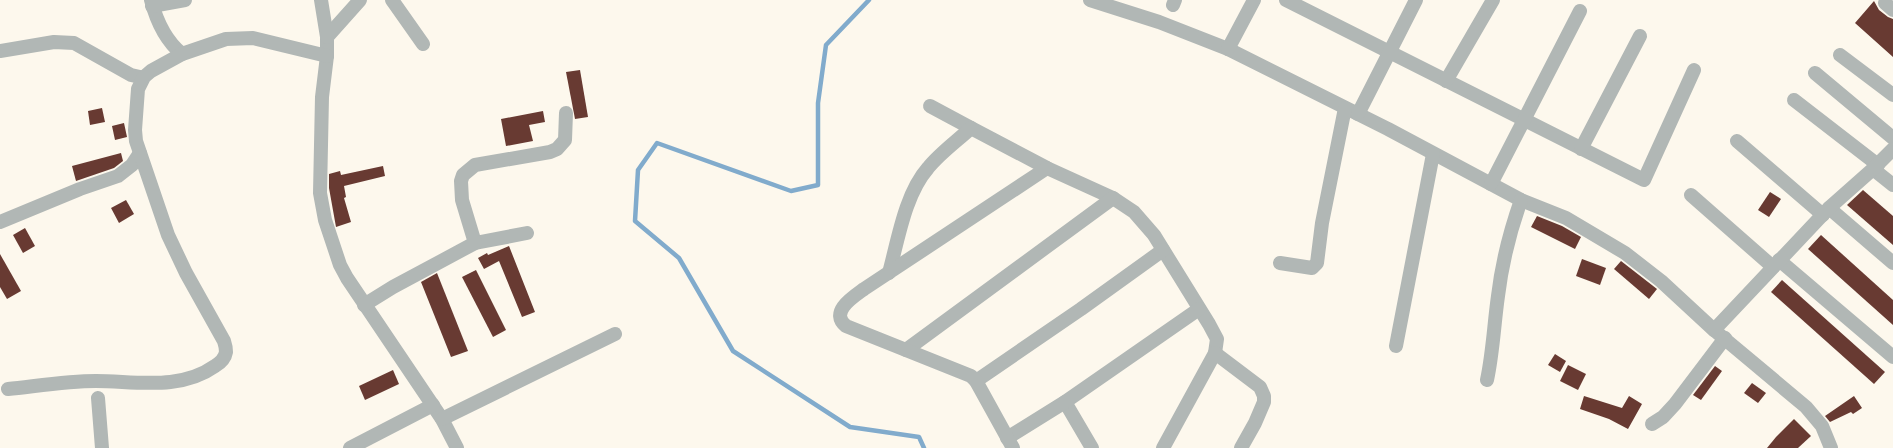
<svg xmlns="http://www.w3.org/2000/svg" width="1893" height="448" font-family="'Noto Serif',serif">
<rect width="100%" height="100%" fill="#fdf8ed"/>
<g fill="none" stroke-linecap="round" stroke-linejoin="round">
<polyline stroke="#81abcc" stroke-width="4.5" points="869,0 826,45 818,103 818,185 791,191 657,143 638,170 635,221 679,258 733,351 850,427 919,437 924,448"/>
</g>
<g fill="#683a32">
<polygon points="1874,1 1879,10 1888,17 1893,19 1893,57 1855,23"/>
<polygon points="580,70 588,117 575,119 566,72"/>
<polygon points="102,108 105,122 90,125 88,111"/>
<polygon points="543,111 545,122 529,125 533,141 506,146 501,119"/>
<polygon points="124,123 127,137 115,140 112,126"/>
<polygon points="121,153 123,161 114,168 76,181 72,166"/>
<polygon points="383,166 385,176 344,186 346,197 344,198 351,222 336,227 329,188 329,174 340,171 341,175"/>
<polygon points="1863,190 1893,216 1893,245 1847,205"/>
<polygon points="1770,192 1781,199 1769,217 1758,210"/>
<polygon points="126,200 134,214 119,223 111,208"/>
<polygon points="1537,216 1562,226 1581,237 1575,249 1531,227"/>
<polygon points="25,228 35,246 23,253 13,235"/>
<polygon points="1821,235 1893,300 1893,325 1808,249"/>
<polygon points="509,246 535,312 522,317 499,261 484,269 478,258 487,253 488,255"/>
<polygon points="0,254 21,291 7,299 0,287"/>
<polygon points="1582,259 1606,268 1600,285 1576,276"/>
<polygon points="1621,261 1657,289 1649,299 1614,269"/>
<polygon points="476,270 506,330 493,337 462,277"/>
<polygon points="437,273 468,351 451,357 421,282"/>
<polygon points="1782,280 1885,372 1874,384 1771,292"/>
<polygon points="1555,354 1566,361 1560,372 1548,365"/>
<polygon points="1568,365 1586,374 1578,390 1560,381"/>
<polygon points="1715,366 1722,371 1701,400 1693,395"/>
<polygon points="393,370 399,384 365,400 359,386"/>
<polygon points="1752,383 1766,393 1758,403 1744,393"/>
<polygon points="1584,396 1622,408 1629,396 1642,404 1628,429 1609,419 1580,409"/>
<polygon points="1854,396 1862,408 1853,414 1851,412 1830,422 1825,416"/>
<polygon points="1794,419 1811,436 1798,448 1767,448 1776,437"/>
</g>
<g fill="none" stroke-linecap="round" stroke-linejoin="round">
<g stroke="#b1b7b5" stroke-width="14">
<path d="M151,0C156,19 166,41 182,54"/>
<polyline points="321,0 327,37 327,56 322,97 320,193 325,220 340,265 347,278 442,419 457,448"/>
<polyline points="392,0 423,44"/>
<polyline points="1090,0 1159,22 1228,49 1388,129 1521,200 1566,218 1625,253 1661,281 1714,330"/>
<polyline points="1286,0 1644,180 1694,70"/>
<polyline points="1885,3 1893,10"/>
<polyline points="1173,5 1175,0"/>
<polyline points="152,6 185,0"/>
<polyline points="327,37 360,0"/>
<polyline points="1228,49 1254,0"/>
<polyline points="0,51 54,42 74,43 131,75 140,77 142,80"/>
<polyline points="1840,55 1893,95"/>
<polyline points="1815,73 1893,138"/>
<polyline points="1446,81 1493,0"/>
<polyline points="1794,100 1878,165"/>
<polyline points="930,106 971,128"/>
<polyline points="1358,114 1416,0"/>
<polyline points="1737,141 1823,215"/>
<polyline points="1581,149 1640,36"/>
<polyline points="1873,169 1893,185"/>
<polyline points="1491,184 1580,11"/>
<polyline points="1691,195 1773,267"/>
<polyline points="1829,208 1893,263"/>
<polyline points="0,222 80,189 118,176 132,165 140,153"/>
<polyline points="475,243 527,233"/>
<polyline points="1779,260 1893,357"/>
<polyline points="1280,263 1312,268 1317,263 1322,223 1345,108"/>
<path d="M889,273C898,240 905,194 928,168C940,153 957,141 971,128L1047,168L1113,198L1134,212L1154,235L1209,324L1217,339L1215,353"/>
<polyline points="364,305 393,287 475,243 462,200 461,181 463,175 475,165 550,152 557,149 565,140 566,113"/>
<polyline points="1396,346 1433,154"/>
<polyline points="906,350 1113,198"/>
<path d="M1487,380C1493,352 1494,324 1498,296C1502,263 1510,231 1521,200"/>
<polyline points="976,381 1081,309 1163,250"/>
<path d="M8,389C37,386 67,381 96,381C135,381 180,391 215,366C220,363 225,358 226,352C226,348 225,344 224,341L186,273L168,235L136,141L135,130L138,89L144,77L151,71L182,54L226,39L253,38L327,56"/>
<polyline points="98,398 102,448"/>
<polyline points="1065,402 1092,448"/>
<polyline points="442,419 615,334"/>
<polyline points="1652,424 1663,417 1675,404 1725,338"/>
<polyline points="1007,438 1065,402 1199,309"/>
<polyline points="350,448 433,405"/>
<path d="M1013,448L976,381L971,376L846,326C829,312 853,297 864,289L1047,168"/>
<polyline points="1163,448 1215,353 1260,387 1264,396 1264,402 1255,423 1241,448"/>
<polyline points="1831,448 1822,426 1806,407 1714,330 1829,208 1873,169 1893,149"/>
</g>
</g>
</svg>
